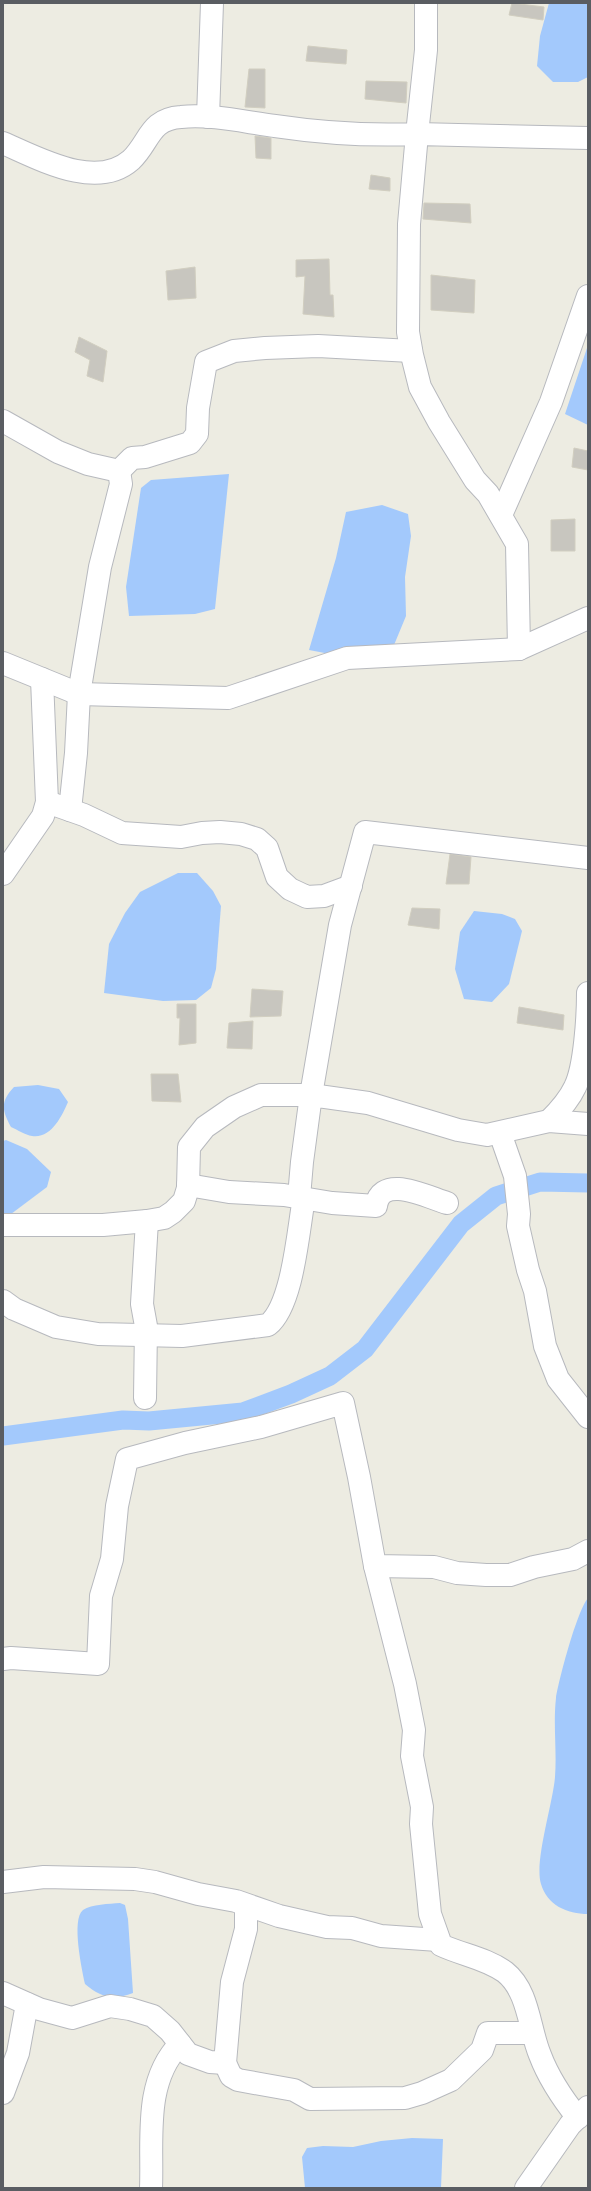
<svg xmlns="http://www.w3.org/2000/svg" width="591" height="2191" font-family="'DM Sans',sans-serif">
<rect width="100%" height="100%" fill="#edece2"/>
<g fill="#a3c9fc">
<polygon points="549,3 588,3 588,77 578,82 553,82 537,66 540,36"/>
<polygon points="588,345 588,425 565,414"/>
<polygon points="229,474 215,609 195,614 129,616 126,587 141,488 151,480"/>
<polygon points="382,505 408,514 411,536 405,577 406,616 394,645 330,654 309,650 336,558 346,512"/>
<polygon points="178,873 197,873 213,891 221,906 216,969 211,988 196,1000 163,1001 104,993 109,944 125,913 140,892"/>
<polygon points="474,911 502,914 515,919 522,931 509,984 492,1002 464,999 455,969 460,932"/>
<path d="M38,1085L59,1089L68,1102C62,1116 51,1139 32,1136C25,1135 18,1130 11,1127C2,1110 0,1102 14,1087Z"/>
<polygon points="6,1140 27,1149 51,1172 47,1187 7,1217 3,1217 3,1141"/>
<path d="M588,1598V1914C567,1914 547,1905 541,1884C534,1862 553,1803 555,1777C557,1751 553,1724 556,1698C559,1679 577,1611 588,1598Z"/>
<path d="M120,1903L125,1905L128,1919L133,1993C114,2000 101,1998 85,1984C82,1970 71,1919 83,1910C92,1904 109,1904 120,1903Z"/>
<polygon points="412,2138 443,2139 441,2188 305,2188 302,2157 307,2148 323,2146 353,2147 381,2141"/>
</g>
<g fill="none" stroke-linecap="round" stroke-linejoin="round">
<polyline stroke="#a3c9fc" stroke-width="19" points="3,1436 123,1420 149,1421 243,1412 291,1394 330,1376 365,1349 461,1224 496,1196 540,1182 588,1183"/>
</g>
<g fill="#c8c6bf" stroke="#d1cec0">
<polygon points="512,3 544,7 543,20 509,15"/>
<polygon points="308,46 347,50 346,64 306,61"/>
<polygon points="249,69 265,69 265,108 245,107"/>
<polygon points="366,81 407,82 406,103 365,99"/>
<polygon points="255,136 271,138 271,159 256,158"/>
<polygon points="371,175 390,178 390,191 369,189"/>
<polygon points="424,203 470,204 471,223 423,219"/>
<polygon points="329,259 330,295 333,295 334,317 303,314 305,276 296,277 296,260"/>
<polygon points="195,267 196,298 168,300 166,271"/>
<polygon points="431,275 475,280 474,313 431,310"/>
<polygon points="79,337 107,351 103,382 87,376 90,360 75,352"/>
<polygon points="574,448 588,451 588,470 572,467"/>
<polygon points="575,519 575,551 551,551 551,520"/>
<polygon points="450,854 471,857 469,884 446,884"/>
<polygon points="412,908 440,909 439,929 408,925"/>
<polygon points="252,989 283,991 281,1016 250,1017"/>
<polygon points="177,1004 196,1004 196,1043 179,1045 180,1018 177,1018"/>
<polygon points="519,1007 564,1015 563,1030 517,1023"/>
<polygon points="253,1021 252,1049 227,1048 229,1023"/>
<polygon points="151,1074 178,1074 181,1102 152,1101"/>
</g>
<g fill="none" stroke-linecap="round" stroke-linejoin="round">
<defs>
<g id="minor">
<polyline points="208,117 212,3"/>
<path d="M3,143C38,158 96,191 131,160C150,142 149,119 181,117C212,114 244,122 275,126C322,133 369,136 417,134L426,50V3"/>
<polyline points="3,421 58,452 88,464 119,471 121,484 100,567 79,694 76,753 70,810"/>
<polyline points="119,471 132,458 145,457 190,443 197,434 198,408 206,362 234,351 265,348 318,346 411,351"/>
<polyline points="501,515 551,402 588,296"/>
<polyline points="519,649 517,544 488,494 475,480 439,422 420,387 412,355 408,332 409,224 417,134 588,138"/>
<polyline points="3,663 79,694 228,698 347,658 519,649 588,618"/>
<polyline points="47,802 84,815 122,833 181,837 202,833 220,832 241,834 257,839 267,848 277,877 290,889 307,897 324,896 351,886"/>
<polyline points="3,874 43,816 47,802 42,679"/>
<path d="M549,1121C559,1111 569,1100 575,1087C585,1067 588,1016 588,993"/>
<polyline points="500,1133 515,1176 519,1214 518,1226 528,1270 535,1291 545,1346 558,1379 588,1417"/>
<path d="M188,1185L229,1192L284,1195L332,1203L376,1206C381,1173 427,1197 447,1203"/>
<polyline points="299,1197 302,1162 311,1095 368,1103 458,1130 487,1135 549,1121 588,1124"/>
<polyline points="3,1225 103,1225 147,1221 164,1218 173,1212 184,1201 188,1188 189,1147 205,1127 234,1107 261,1095 311,1095 340,925 365,832 588,858"/>
<path d="M3,1301L14,1309L56,1327L98,1334L182,1336L268,1325C293,1305 298,1231 304,1198"/>
<polyline points="145,1398 146,1326 142,1304 147,1221"/>
<path d="M375,1566L405,1684L414,1730L412,1756L422,1807L421,1824L430,1914L441,1945C462,1955 486,1958 505,1972C529,1991 529,2029 540,2055C549,2079 562,2098 578,2118"/>
<polyline points="3,1659 11,1658 98,1664 101,1596 112,1559 117,1506 127,1459 185,1443 261,1427 343,1403 359,1477 375,1566 434,1567 457,1573 486,1575 510,1575 534,1567 573,1559 588,1551"/>
<polyline points="3,1882 44,1877 135,1879 155,1882 198,1894 236,1901 279,1916 327,1927 352,1928 381,1936 438,1940"/>
<polyline points="3,1993 39,2009 72,2018 110,2006 130,2009 153,2016 170,2031 188,2054 210,2062 225,2063 232,1982 246,1929 246,1906"/>
<polyline points="225,2063 231,2076 238,2080 294,2090 310,2099 405,2098 422,2093 451,2080 482,2050 488,2033 532,2033"/>
<polyline points="3,2093 18,2053 27,2004"/>
<path d="M151,2188C153,2140 143,2082 180,2044"/>
<polyline points="526,2188 570,2125 588,2107"/>
</g>
</defs>
<use href="#minor" stroke="#b7b9be" stroke-width="24"/>
<use href="#minor" stroke="#fff" stroke-width="22"/>
</g>
<rect width="591" height="2191" fill="none" stroke="#5a5d62" stroke-width="8"/>
</svg>
